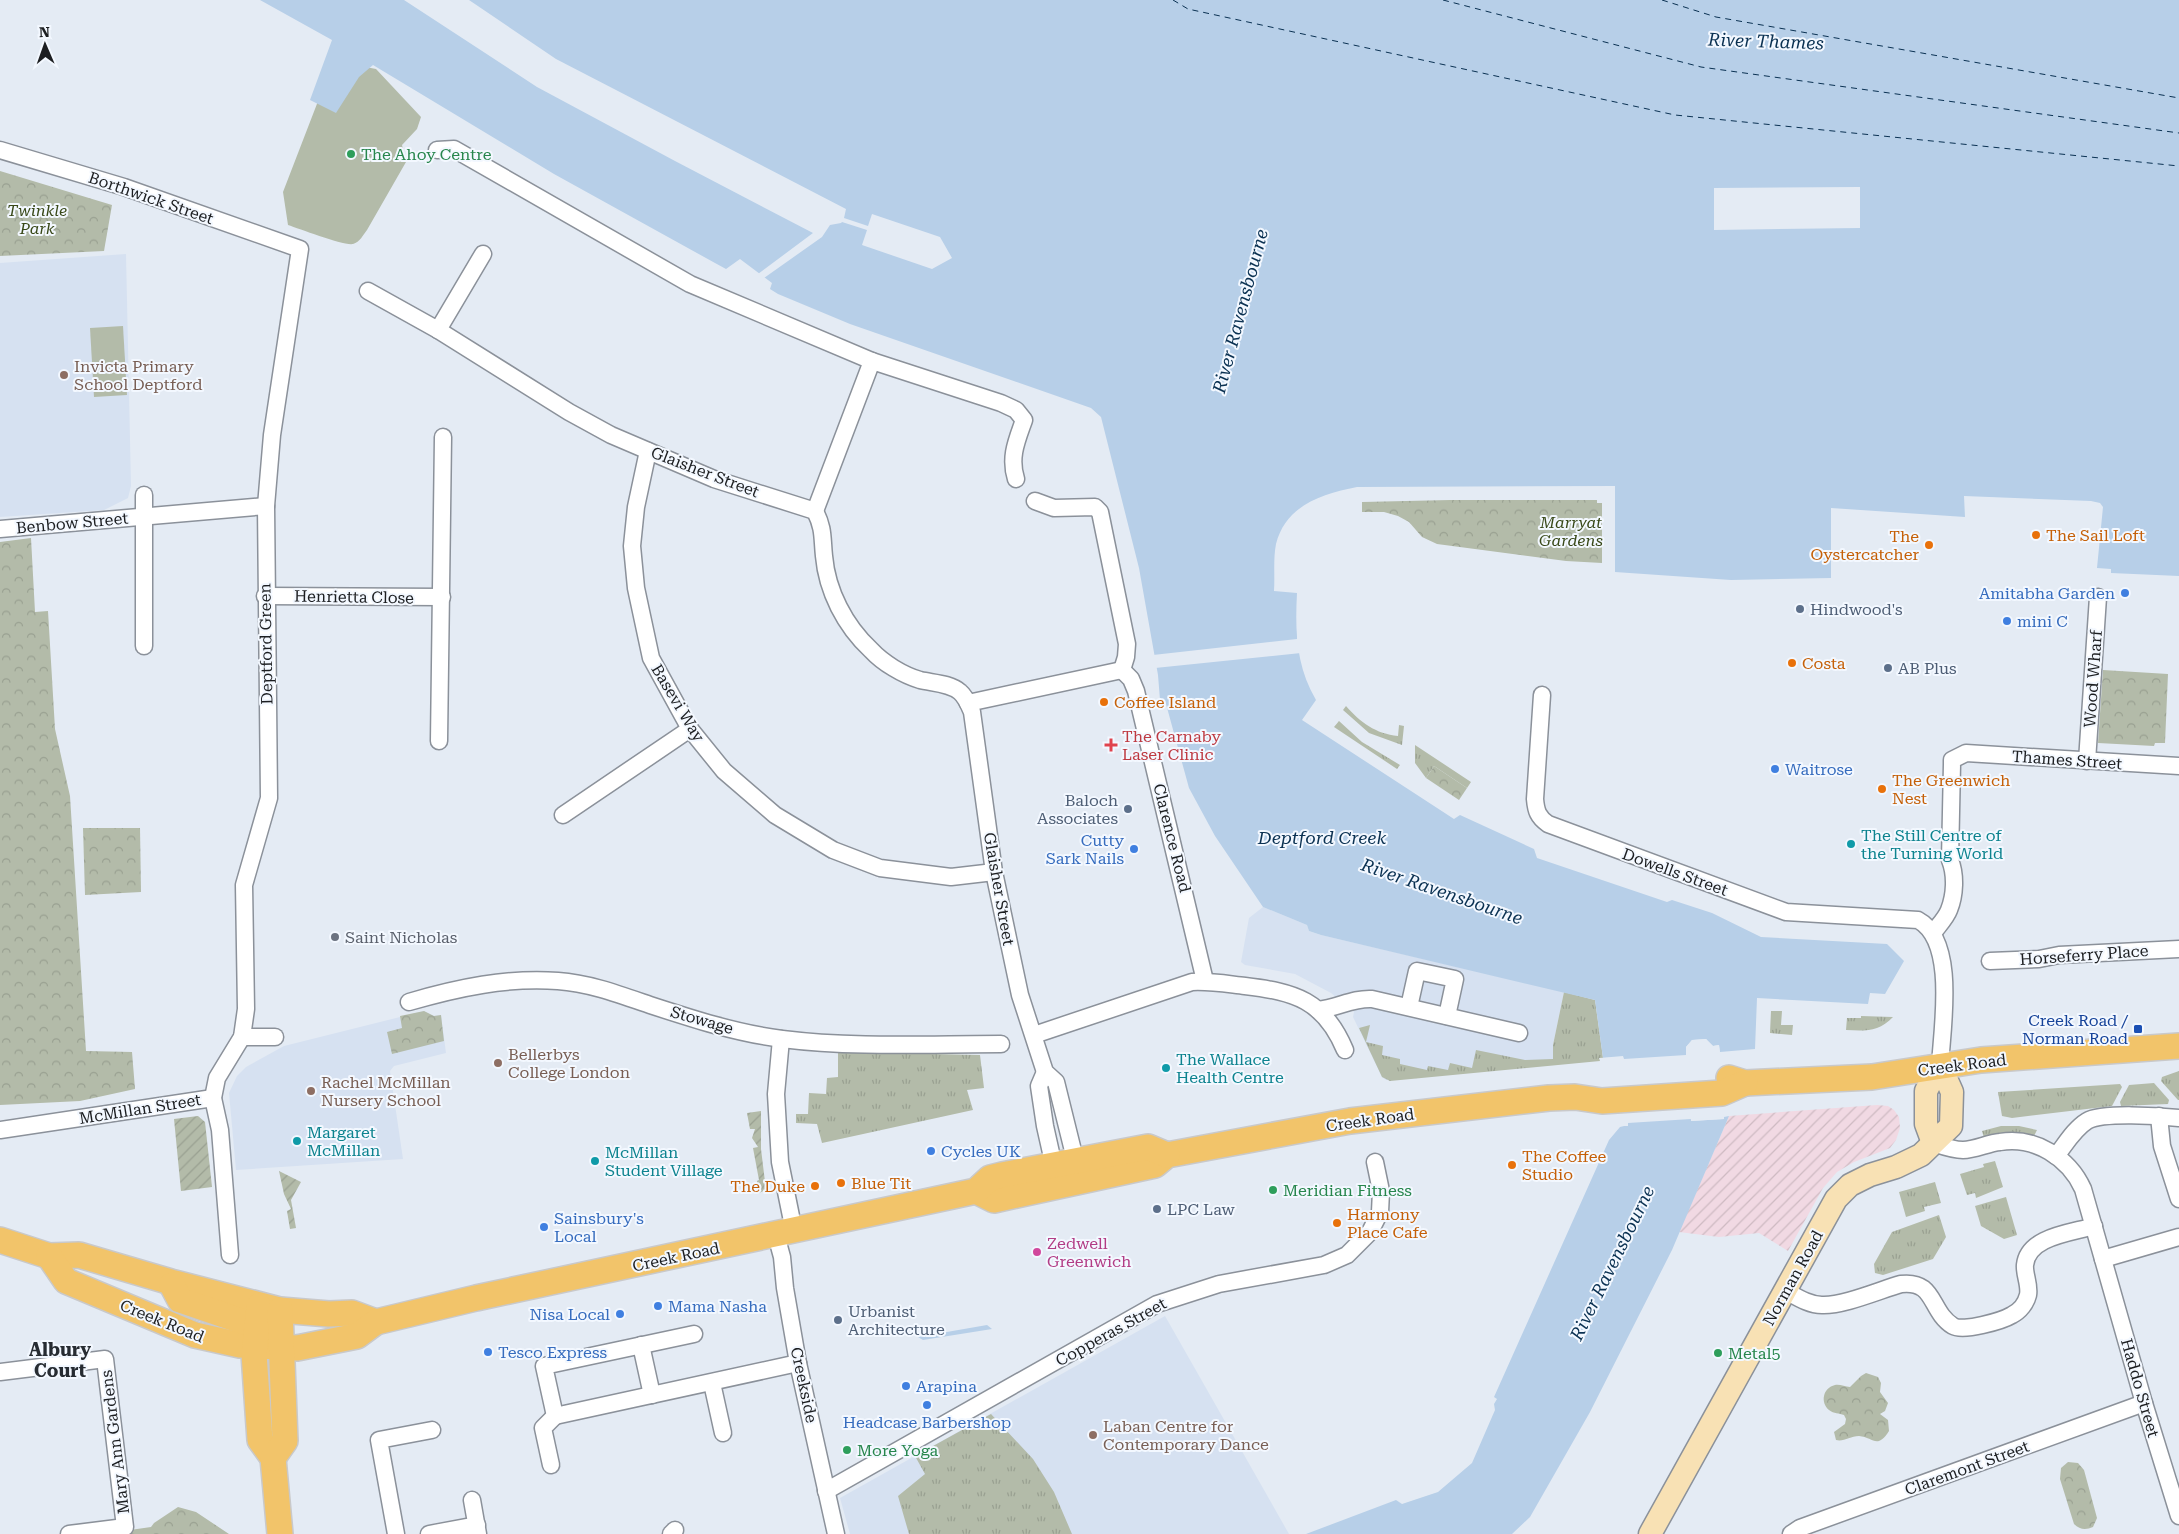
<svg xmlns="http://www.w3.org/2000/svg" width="2179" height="1534" font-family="'Roboto Serif',serif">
<defs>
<pattern id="industrial-furrows" width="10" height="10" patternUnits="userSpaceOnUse" patternTransform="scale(1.25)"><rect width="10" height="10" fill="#f1d9e3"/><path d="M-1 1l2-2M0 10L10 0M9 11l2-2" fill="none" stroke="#cebac2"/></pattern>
<pattern id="grass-tufts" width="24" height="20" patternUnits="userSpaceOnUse" patternTransform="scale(1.25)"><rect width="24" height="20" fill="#b3bba9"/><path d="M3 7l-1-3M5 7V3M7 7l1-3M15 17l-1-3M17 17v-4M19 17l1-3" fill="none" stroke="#99a091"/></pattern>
<pattern id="forest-crowns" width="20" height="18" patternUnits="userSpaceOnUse" patternTransform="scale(1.25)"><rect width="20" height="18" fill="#b3bba9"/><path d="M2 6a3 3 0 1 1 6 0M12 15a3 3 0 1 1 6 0" fill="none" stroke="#99a091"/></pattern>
<pattern id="garden-furrows" width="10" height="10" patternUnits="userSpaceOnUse" patternTransform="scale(1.25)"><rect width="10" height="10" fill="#b3bba9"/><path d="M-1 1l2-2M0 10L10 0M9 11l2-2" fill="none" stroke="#99a091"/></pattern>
</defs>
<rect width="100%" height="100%" fill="#e4ebf4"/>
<g fill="#d6e1f1">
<polygon points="126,254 131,486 128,498 104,510 0,517 0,263"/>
<polygon points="1263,907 1307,925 1309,931 1321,935 1564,992 1553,1045 1553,1065 1386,1080 1382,1077 1353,1017 1354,1012 1331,993 1295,974 1245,965 1241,962 1249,918"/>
<polygon points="424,1011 434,1016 441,1015 446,1053 394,1066 390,1071 403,1159 236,1170 229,1093 237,1076 246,1067 284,1046"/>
<polygon points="1165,1316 1289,1534 850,1534 840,1498"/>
</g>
<polygon fill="url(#industrial-furrows)" points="1877,1105 1888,1106 1894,1110 1899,1117 1900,1128 1896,1140 1890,1148 1854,1162 1837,1172 1823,1188 1788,1251 1759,1233 1719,1237 1679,1232 1729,1116"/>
<g fill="url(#grass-tufts)">
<path d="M1346,706C1360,722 1376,734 1398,736L1399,725L1404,726L1402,745L1369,733L1343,710Z"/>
<polygon points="1339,721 1362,742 1400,765 1397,769 1334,727"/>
<polygon points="1415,745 1471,782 1467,788 1434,766 1426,778 1415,763"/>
<polygon points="1564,992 1595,1000 1603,1058 1599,1058 1600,1061 1390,1081 1382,1077 1359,1028 1370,1025 1366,1042 1383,1046 1382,1055 1400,1059 1400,1064 1427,1070 1428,1066 1448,1070 1450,1063 1472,1068 1476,1050 1525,1060 1553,1059 1553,1045"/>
<polygon points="1771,1011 1782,1011 1781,1025 1793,1025 1792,1035 1770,1033"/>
<path d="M1861,1016L1893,1017C1879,1032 1865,1031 1846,1030L1847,1018H1861Z"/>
<polygon points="838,1052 980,1055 984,1088 967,1090 973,1110 822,1143 817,1124 796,1123 796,1114 808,1114 809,1093 826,1094 827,1078 838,1077"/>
<polygon points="2179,1071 2179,1100 2178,1100 2161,1081 2162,1077"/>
<polygon points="2154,1083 2169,1100 2168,1104 2121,1106 2120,1102 2129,1085"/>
<polygon points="2120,1084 2122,1087 2112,1106 2012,1118 2002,1116 1998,1092"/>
<polygon points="2001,1126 2019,1126 2037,1130 2034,1136 2010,1133 1984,1138 1982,1131"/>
<polygon points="1995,1161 2003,1187 1976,1198 1975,1193 1967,1195 1960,1174 1984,1167 1983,1164"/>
<polygon points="1935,1182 1941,1203 1924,1207 1925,1211 1906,1217 1899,1192"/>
<polygon points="2006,1197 2017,1235 2004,1239 1981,1226 1975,1206"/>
<polygon points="1939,1215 1946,1237 1933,1259 1883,1275 1875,1273 1874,1264 1892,1232"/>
<polygon points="991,1414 1033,1459 1054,1492 1072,1534 909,1534 898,1496 925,1474 915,1456"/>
</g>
<g fill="url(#forest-crowns)">
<polygon points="0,171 112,205 104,251 0,256"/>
<polygon points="1450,500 1597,500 1597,503 1602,503 1602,563 1566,561 1437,544 1422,537 1409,522 1398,516 1384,512 1362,512 1362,502"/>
<polygon points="31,538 35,612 48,611 55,729 70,796 86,1051 132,1052 135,1089 80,1101 0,1105 0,542"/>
<polygon points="2103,670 2168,674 2165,743 2155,743 2154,746 2098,743"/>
<polygon points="1434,766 1467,788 1459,800 1426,778"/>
<polygon points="83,828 140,828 141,892 85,895"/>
<polygon points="424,1011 434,1016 441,1015 444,1041 392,1054 387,1032 402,1028 400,1016"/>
<path d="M1866,1373L1878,1377L1881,1383L1880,1392L1888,1403L1885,1411L1880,1414L1888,1420L1889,1431C1877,1450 1873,1437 1859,1436C1850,1436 1844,1442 1836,1440L1834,1432L1845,1424L1846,1419L1844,1415C1839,1413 1834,1414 1829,1410C1820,1402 1823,1388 1835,1385C1840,1384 1845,1387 1850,1387L1861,1376Z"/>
<path d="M2068,1462L2078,1463L2084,1470L2097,1518L2093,1527C2086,1530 2080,1530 2074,1524L2060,1479L2061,1468Z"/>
<polygon points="178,1507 196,1512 229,1534 102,1534 151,1527 154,1523"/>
</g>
<g fill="url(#garden-furrows)">
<polygon points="761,1111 761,1149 766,1190 759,1193 757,1181 759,1180 753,1148 758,1147 752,1138 755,1129 750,1129 747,1113"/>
<polygon points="198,1116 205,1122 212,1187 181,1191 174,1119"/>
<polygon points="279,1171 301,1182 291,1200 296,1228 290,1229 287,1211 291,1209 284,1194"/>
</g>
<g fill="#b3bba9">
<path d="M345,63L376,69L421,117L417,129L402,145L406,162L367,230C363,235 360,242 353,244C344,246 300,229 288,225L283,192L320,96Z"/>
<polygon points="123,326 127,395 94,397 90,328"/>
</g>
<g fill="#b7cfe8">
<path d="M260,0H2179V576L2111,573V569L2097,568L2103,507L2100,503L2091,501L1964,496L1965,517L1831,508V578L1731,580L1615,572V486L1357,487C1322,494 1286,505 1276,544C1273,559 1275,576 1274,591L1297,593C1295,631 1296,666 1316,700L1302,720L1454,819L1460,815L1534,849L1537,858L1667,902L1672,900L1712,913L1761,937L1887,944L1904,961L1885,994L1870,993L1868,1004L1757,998L1755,1049L1720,1052L1719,1045L1713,1046L1706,1039L1692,1040L1686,1047L1691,1121L1724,1119V1117L1729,1116L1672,1250L1590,1412L1530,1517L1512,1534H1306L1396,1500L1402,1504L1438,1492L1472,1463L1495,1410L1494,1404L1497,1399L1494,1397L1609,1140L1620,1127L1628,1125L1623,1057L1603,1058L1595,1000L1321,935L1309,931L1307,925L1263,907L1215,836L1189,788L1166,704L1160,700L1158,675L1139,568L1101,417L1091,408L850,324L778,294L770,289L772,283L740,259L726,269L715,263L554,174L373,65L359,77L336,113L310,100L332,40Z"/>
<polygon points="987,1325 992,1329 923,1340 918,1337"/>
</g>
<g fill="#e4ebf4">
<polygon points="404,0 469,0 556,59 846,209 844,218 868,226 872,214 940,237 952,258 932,269 862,245 867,230 842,222 841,223 830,225 822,237 764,278 758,274 813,233 675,161 537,87"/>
<polygon points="1860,187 1860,228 1714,230 1714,188"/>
<polygon points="1298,627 1301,653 1155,668 1153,655 1297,639"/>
<polygon points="1706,1039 1713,1046 1719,1045 1720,1054 1717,1053 1717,1048 1712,1048 1705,1042 1693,1043 1689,1048 1694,1119 1722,1117 1724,1114 1724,1119 1691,1121 1691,1119 1628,1123 1628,1126 1617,1126 1625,1123 1621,1059 1603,1060 1600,1058 1623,1056 1624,1059 1686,1055 1686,1047 1692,1040"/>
</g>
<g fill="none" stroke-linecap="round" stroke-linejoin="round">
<g stroke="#0a3152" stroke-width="1" stroke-dasharray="6 5" stroke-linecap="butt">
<polyline points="1173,0 1188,9 1675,115 2179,166"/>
<polyline points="1443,0 1701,67 2179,133"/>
<polyline points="1662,0 1716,17 2179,98"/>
</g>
<defs>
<g id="street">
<polyline points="0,150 124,187 300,249 272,435 266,506 269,798 244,885 246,1009 242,1037 217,1078 213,1098 220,1130 230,1255"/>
<path d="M437,150L454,149L690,284L872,361L1001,403L1016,410L1024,420C1017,440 1009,457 1016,479"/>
<path d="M368,291L438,330L569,412L611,435L714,479L815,511C824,529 822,537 824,556C827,591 845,626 871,650C883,663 903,675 920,680C932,683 950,683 960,692C966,697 969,705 972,712L994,872L1020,995L1045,1072L1056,1082L1078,1171"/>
<polyline points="438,330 483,254"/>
<polyline points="648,451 636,507 632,546 636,588 651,658 690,729 724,771 775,815 833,850 880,868 951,877 994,872"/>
<polyline points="1035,501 1054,508 1095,507 1100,512 1127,644 1126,657 1122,670"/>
<polyline points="815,511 872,361"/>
<polyline points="0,529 266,506"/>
<polyline points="265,596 442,597"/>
<polyline points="144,646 144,495"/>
<polyline points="1122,670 1131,679 1136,691 1205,981"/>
<path d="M1542,695L1535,799C1536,811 1538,817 1548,824L1786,912L1918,920C1957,941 1942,1028 1940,1065"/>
<polyline points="968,703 1122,670"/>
<polyline points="439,741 443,437"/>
<polyline points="2087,761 2098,597"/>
<polyline points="563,815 690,729"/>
<path d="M1933,933C1938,926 1946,918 1949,910C1955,895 1956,875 1950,860L1952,764V760L1966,753L2179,766"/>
<polyline points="1990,961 2039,959 2059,955 2179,949"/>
<path d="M409,1002C457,988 508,977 558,981C589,983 621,995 650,1005C693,1019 736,1033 782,1039C854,1048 928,1044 1001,1044"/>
<polyline points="1409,1007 1417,971 1455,979 1447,1016"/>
<path d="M1318,1010C1338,1008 1352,998 1372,999L1519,1033"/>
<path d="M1034,1035L1192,982C1210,981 1227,984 1245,986C1295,992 1324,1000 1345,1050"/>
<polyline points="242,1037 275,1037"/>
<polyline points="781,1039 776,1094 780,1162 794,1231"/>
<polyline points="1045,1072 1039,1086 1045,1126 1056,1175"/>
<polyline points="2159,1116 2162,1146 2179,1199"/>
<polyline points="0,1130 213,1098"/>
<path d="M1933,1143C1942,1146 1953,1150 1963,1150C1975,1150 1988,1143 2000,1142C2035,1136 2069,1158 2083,1189L2144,1403L2179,1516"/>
<path d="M2056,1156C2065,1145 2074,1129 2087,1121C2102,1112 2160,1116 2179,1118"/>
<polyline points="776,1235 782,1257 785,1288 798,1363 836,1534"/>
<polyline points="2103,1259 2179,1237"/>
<path d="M1786,1291C1797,1297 1809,1305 1822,1305C1843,1306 1880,1290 1901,1284C1936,1280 1929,1311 1953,1326C1963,1332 2002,1321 2012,1315C2020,1311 2026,1303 2028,1295C2030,1285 2024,1274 2025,1265C2028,1236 2072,1233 2094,1226"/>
<polyline points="694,1334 544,1366 555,1416 798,1363"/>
<polyline points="641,1345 652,1395"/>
<polyline points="0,1372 105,1359 125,1527 69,1534"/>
<polyline points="712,1383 723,1433"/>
<polyline points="551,1465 543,1428 555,1416"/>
<polyline points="826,1491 1157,1304 1219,1284 1324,1265 1347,1255 1370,1232 1380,1212 1381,1191 1375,1162"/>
<polyline points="472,1500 478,1534"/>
<polyline points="396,1534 379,1440 432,1430"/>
<polyline points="429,1534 477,1525"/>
<polyline points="671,1534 675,1530"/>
<polyline points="1791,1534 1800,1528 2144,1403"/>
</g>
<g id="secondary">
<polyline points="1933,1143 1926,1124 1926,1091 1940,1065"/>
<polyline points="1650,1534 1836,1199 1850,1185 1870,1175 1896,1167 1921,1155 1951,1126 1952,1092 1940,1065"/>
</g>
<g id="primary">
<polyline points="1729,1078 1745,1083 1872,1077 1981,1060 2179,1046"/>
<polyline points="976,1191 994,1200 1155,1165 1167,1155 1350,1121 1549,1098 1575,1097 1602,1101 1722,1093 1745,1083"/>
<polyline points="0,1240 49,1256 79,1255 171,1282 280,1310 329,1314 352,1313 376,1322"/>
<polyline points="49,1256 66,1281 195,1335 240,1345 297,1348 357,1336 376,1322 476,1298 976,1191 990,1178 1002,1175 1148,1147 1167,1155"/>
<polyline points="172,1285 180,1300 256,1326 269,1334"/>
<polyline points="259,1306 254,1354 260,1440 273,1458 280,1534"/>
<polyline points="273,1458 285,1441 280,1310"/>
</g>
</defs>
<use href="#street" stroke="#8b919a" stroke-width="19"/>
<use href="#secondary" stroke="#8b919a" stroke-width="25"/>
<use href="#primary" stroke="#c9c9ca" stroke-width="28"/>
<use href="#street" stroke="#fff" stroke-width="16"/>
<use href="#secondary" stroke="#f8e1b4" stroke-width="22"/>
<use href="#primary" stroke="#f2c46a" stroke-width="25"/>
</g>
<g fill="#2e9e5b" stroke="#f3f8ff" stroke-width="2">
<circle cx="351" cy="154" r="5"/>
<circle cx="1273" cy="1190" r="5"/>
<circle cx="1718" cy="1353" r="5"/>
<circle cx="847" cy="1450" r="5"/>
</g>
<g fill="#8d6e63" stroke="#f3f8ff" stroke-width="2">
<circle cx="64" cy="375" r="5"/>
<circle cx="498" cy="1063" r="5"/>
<circle cx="311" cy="1091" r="5"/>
<circle cx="1093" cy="1435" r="5"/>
</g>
<g fill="#e8710a" stroke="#f3f8ff" stroke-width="2">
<circle cx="2036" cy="535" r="5"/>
<circle cx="1929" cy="545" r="5"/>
<circle cx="1792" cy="663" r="5"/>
<circle cx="1104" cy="702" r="5"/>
<circle cx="1882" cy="789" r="5"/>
<circle cx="1512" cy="1165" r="5"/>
<circle cx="841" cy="1183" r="5"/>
<circle cx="815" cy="1186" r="5"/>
<circle cx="1337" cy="1223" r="5"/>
</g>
<g fill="#3f7fe0" stroke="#f3f8ff" stroke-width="2">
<circle cx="2125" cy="593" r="5"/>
<circle cx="2007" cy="621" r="5"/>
<circle cx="1775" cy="769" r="5"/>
<circle cx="1134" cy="849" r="5"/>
<circle cx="931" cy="1151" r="5"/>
<circle cx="544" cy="1227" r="5"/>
<circle cx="658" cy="1306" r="5"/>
<circle cx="620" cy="1314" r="5"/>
<circle cx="488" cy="1352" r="5"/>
<circle cx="906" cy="1386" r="5"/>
<circle cx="927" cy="1405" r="5"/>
</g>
<g fill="#5c6f8a" stroke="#f3f8ff" stroke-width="2">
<circle cx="1800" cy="609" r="5"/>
<circle cx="1888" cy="668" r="5"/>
<circle cx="1128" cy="809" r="5"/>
<circle cx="1157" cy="1209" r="5"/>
<circle cx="838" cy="1320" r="5"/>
</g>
<path fill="#e0444e" stroke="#f3f8ff" stroke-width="2" d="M1108.5 737.5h5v5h5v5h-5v5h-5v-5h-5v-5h5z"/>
<g fill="#0f9aa8" stroke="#f3f8ff" stroke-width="2">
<circle cx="1851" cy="844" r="5"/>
<circle cx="1166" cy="1068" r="5"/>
<circle cx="297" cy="1141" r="5"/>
<circle cx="595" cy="1161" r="5"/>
</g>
<circle fill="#6b7280" stroke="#f3f8ff" stroke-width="2" cx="335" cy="937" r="5"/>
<rect fill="#1a4fb4" stroke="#f3f8ff" stroke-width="2" x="2133" y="1024" width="10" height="10" rx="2.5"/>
<circle fill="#d1479c" stroke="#f3f8ff" stroke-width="2" cx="1037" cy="1252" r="5"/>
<g text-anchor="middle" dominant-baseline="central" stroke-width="4" stroke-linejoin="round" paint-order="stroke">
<g font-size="16" fill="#27864d" stroke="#f3f8ff" text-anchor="start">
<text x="361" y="154">The Ahoy Centre</text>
<text x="1283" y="1190">Meridian Fitness</text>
<text x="1728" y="1353">Metal5</text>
<text x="857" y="1450">More Yoga</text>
</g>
<g font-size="16" fill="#1c1e21" stroke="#f3f8ff">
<text transform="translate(151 198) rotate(19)">Borthwick Street</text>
<text transform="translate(705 472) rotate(21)">Glaisher Street</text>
<text transform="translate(72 523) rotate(-5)">Benbow Street</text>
<text transform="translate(354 597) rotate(1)">Henrietta Close</text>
<text transform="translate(266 644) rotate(-91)">Deptford Green</text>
<text transform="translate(2093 679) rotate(-86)">Wood Wharf</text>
<text transform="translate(678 703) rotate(59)">Basevi Way</text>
<text transform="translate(2067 760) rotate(4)">Thames Street</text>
<text transform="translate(1172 838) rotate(76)">Clarence Road</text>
<text transform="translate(1675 872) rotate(20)">Dowells Street</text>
<text transform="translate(999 889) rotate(80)">Glaisher Street</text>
<text transform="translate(2084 955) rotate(-4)">Horseferry Place</text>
<text transform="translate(702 1020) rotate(16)">Stowage</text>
<text transform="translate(1962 1065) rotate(-7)">Creek Road</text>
<text transform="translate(140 1109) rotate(-9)">McMillan Street</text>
<text transform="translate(1370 1120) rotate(-8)">Creek Road</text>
<text transform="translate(676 1257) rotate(-12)">Creek Road</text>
<text transform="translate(1793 1278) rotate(-61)">Norman Road</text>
<text transform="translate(162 1321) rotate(22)">Creek Road</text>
<text transform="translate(1111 1332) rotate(-29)">Copperas Street</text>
<text transform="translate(804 1385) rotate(78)">Creekside</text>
<text transform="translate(2140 1388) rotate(74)">Haddo Street</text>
<text transform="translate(115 1442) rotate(-97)">Mary Ann Gardens</text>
<text transform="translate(1967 1468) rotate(-20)">Claremont Street</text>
</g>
<g font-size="16" font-style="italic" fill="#384818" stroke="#f3f8ff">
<text x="37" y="210">Twinkle<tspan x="37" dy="18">Park</tspan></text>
<text x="1571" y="522">Marryat<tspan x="1571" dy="18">Gardens</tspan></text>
</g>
<g font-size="16" fill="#785e54" stroke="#f3f8ff" text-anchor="start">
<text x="74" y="366">Invicta Primary<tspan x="74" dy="18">School Deptford</tspan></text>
<text x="508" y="1054">Bellerbys<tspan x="508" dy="18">College London</tspan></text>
<text x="321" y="1082">Rachel McMillan<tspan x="321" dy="18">Nursery School</tspan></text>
<text x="1103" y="1426">Laban Centre for<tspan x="1103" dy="18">Contemporary Dance</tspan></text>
</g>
<g font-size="16" fill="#c56008" stroke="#f3f8ff" text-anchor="start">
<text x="2046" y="535">The Sail Loft</text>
<text x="1919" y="536" text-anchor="end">The<tspan x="1919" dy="18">Oystercatcher</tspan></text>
<text x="1802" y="663">Costa</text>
<text x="1114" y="702">Coffee Island</text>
<text x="1892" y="780">The Greenwich<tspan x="1892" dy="18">Nest</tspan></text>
<text x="1522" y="1156">The Coffee<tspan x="1522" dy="18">Studio</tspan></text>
<text x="851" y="1183">Blue Tit</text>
<text x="805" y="1186" text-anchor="end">The Duke</text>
<text x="1347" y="1214">Harmony<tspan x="1347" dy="18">Place Cafe</tspan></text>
</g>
<g font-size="16" fill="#366cbe" stroke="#f3f8ff" text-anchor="start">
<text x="2115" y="593" text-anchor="end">Amitabha Garden</text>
<text x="2017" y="621">mini C</text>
<text x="1785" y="769">Waitrose</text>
<text x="1124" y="840" text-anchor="end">Cutty<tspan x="1124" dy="18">Sark Nails</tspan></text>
<text x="941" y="1151">Cycles UK</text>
<text x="554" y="1218">Sainsbury's<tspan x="554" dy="18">Local</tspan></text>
<text x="668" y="1306">Mama Nasha</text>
<text x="610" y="1314" text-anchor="end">Nisa Local</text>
<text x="498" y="1352">Tesco Express</text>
<text x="916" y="1386">Arapina</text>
<text x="927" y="1422" text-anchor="middle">Headcase Barbershop</text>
</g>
<g font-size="16" fill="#4e5e75" stroke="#f3f8ff" text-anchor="start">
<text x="1810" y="609">Hindwood's</text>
<text x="1898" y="668">AB Plus</text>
<text x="1118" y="800" text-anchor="end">Baloch<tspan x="1118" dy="18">Associates</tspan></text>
<text x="1167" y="1209">LPC Law</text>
<text x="848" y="1311">Urbanist<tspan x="848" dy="18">Architecture</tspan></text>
</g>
<g font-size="16" fill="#be3a42" stroke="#f3f8ff" text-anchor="start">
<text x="1122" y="736">The Carnaby<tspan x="1122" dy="18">Laser Clinic</tspan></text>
</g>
<g font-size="16" fill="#0d838f" stroke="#f3f8ff" text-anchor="start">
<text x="1861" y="835">The Still Centre of<tspan x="1861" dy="18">the Turning World</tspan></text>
<text x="1176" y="1059">The Wallace<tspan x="1176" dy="18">Health Centre</tspan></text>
<text x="307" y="1132">Margaret<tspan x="307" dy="18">McMillan</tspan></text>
<text x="605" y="1152">McMillan<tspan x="605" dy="18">Student Village</tspan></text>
</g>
<g font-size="16" fill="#5b616d" stroke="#f3f8ff" text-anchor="start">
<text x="345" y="937">Saint Nicholas</text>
</g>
<g font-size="16" fill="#164399" stroke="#f3f8ff" text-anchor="end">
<text x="2128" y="1020">Creek Road /<tspan x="2128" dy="18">Norman Road</tspan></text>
</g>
<g font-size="16" fill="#b23c85" stroke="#f3f8ff" text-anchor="start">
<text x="1047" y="1243">Zedwell<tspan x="1047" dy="18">Greenwich</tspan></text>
</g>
<g font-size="18" font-style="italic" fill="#0a3152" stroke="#f3f8ff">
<text transform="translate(1766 41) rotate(2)">River Thames</text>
<text transform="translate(1240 311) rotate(-75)">River Ravensbourne</text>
<text x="1322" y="837">Deptford Creek</text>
<text transform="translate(1442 891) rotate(19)">River Ravensbourne</text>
<text transform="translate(1612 1263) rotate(-64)">River Ravensbourne</text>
</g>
<g font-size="18" font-weight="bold" fill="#272c32" stroke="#f3f8ff">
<text x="60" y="1349">Albury<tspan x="60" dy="21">Court</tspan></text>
</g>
</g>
<g transform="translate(45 45) rotate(358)" stroke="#f3f8ff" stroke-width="4" paint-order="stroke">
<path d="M0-4L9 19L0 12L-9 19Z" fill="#1c1e21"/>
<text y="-8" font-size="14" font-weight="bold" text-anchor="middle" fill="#1c1e21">N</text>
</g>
</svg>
